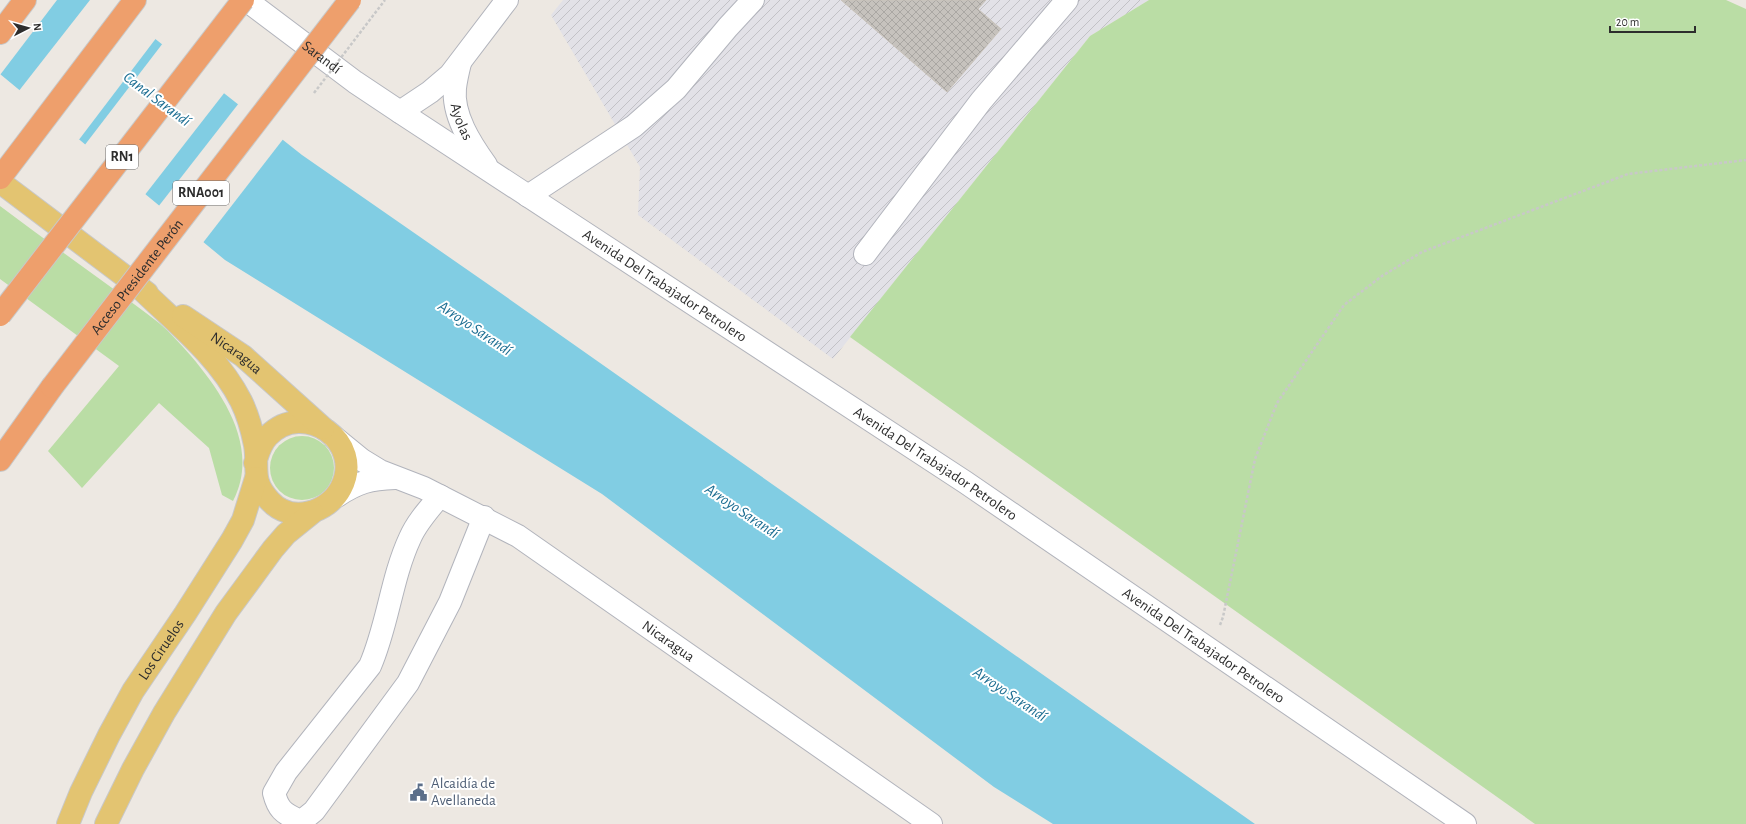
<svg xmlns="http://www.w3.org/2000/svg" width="1746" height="824" font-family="'Alegreya Sans',sans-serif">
<defs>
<pattern id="industrial-furrows" width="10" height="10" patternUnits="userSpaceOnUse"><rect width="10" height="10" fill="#e2e1e7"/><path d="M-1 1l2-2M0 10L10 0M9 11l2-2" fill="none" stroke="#c2c1c6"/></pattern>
<pattern id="building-cross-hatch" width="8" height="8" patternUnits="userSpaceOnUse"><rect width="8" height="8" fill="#c6c2bd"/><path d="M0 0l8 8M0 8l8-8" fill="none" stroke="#aaa7a3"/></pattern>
</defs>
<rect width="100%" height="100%" fill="#ede8e2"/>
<polygon fill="url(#industrial-furrows)" points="563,0 1149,0 1090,36 833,359 638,215 640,167 551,15"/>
<g fill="#badda5">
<polygon points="1149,0 1726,0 1746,9 1746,824 1535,824 850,337 1090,36"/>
<path d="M0,206C36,233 72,259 108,285C125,298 143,310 159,323C171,333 181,345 191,356C224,395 260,449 233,501L222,495L209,448L159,403L82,488L48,451L119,366L0,279Z"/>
<circle cx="302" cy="468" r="32"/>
</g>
<polygon fill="#81cde3" points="0,0 106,0 302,155 495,289 1255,824 1053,824 994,787 602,494 225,260 0,74"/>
<g fill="#ede8e2">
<polygon points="0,0 57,0 0,75"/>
<polygon points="90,0 109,0 157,37 78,141 18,92"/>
<polygon points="163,43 225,92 144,196 84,146"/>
<polygon points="239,103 284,138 202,244 158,207"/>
</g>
<polygon fill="url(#building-cross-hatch)" stroke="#c9c3bb" points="841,0 986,0 978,9 1001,29 947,92"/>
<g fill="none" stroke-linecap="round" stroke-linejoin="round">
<defs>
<g id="minor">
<path id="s1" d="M246,0L355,82L400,112L965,482L1465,824"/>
<path id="s2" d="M460,63C458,71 456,79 455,88C452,115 471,144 486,165"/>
<polyline points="400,112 430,92 450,75 507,0"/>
<polyline points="528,196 634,126 676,89 728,27 753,0"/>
<polyline points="865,254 981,101 1067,0"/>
<path id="s3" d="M335,438L362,460L380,471L424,488L518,536L931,824"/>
<path d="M337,496C358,482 370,479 395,478"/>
<path d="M440,496C429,509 417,522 410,538C391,579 388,625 370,666L286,772L274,793C278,809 283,813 298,820L304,819L314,811L408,683L450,602L484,517"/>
</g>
<g id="major">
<polyline points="0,182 147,293"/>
<path d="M141,289C177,324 218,356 241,401C248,415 252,430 255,445C259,468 250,480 270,501C291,524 328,513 341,488C365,442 304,399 268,436C260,444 258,454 255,463"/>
<path id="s4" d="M183,316L243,356L323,428"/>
<path id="s5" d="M68,824L81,792L109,735L133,691L185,614L232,540L243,520L256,478"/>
<polyline points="106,824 133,769 164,713 226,613 273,549 286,534 312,513"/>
</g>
<g id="highway">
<polyline points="0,33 25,0"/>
<polyline points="0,178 135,0"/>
<polyline points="0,460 52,387"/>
</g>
</defs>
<use href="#minor" stroke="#b2b4bc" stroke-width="24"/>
<use href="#major" stroke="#c8c8c8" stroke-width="24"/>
<use href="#highway" stroke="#c8c8c8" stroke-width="24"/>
<polyline stroke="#c8c8c8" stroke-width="2.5" stroke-dasharray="3 2" stroke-linecap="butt" points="1220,625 1223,617 1255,459 1277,403 1344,305 1382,276 1422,252 1628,174 1746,160"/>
<use href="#minor" stroke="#fff" stroke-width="22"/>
<use href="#major" stroke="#e3c471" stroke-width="22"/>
<use href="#highway" stroke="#ee9f6c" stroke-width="22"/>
<defs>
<g id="highway-bridge">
<polyline points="0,315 243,0"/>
<path id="s6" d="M52,387L350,0"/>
</g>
</defs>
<use href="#highway-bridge" stroke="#c8c8c8" stroke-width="24" stroke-linecap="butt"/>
<polyline stroke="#c8c8c8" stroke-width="2.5" stroke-dasharray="3 2" stroke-linecap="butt" points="314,93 385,0"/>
<use href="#highway-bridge" stroke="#ee9f6c" stroke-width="22"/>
</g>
<defs>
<symbol id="civic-bare" viewBox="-9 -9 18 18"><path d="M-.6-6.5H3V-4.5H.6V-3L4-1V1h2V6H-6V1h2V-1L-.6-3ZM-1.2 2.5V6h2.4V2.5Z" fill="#5c6f8a" stroke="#fff" stroke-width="2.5" paint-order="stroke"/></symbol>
</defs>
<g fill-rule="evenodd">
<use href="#civic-bare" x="406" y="780" width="25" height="25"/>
</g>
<g text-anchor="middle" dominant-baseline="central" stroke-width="4" stroke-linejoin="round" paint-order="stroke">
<g fill="#fff" stroke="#6c6c6c" stroke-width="1">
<rect x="106" y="145" width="32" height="24" rx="3"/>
<rect x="173" y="181" width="56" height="24" rx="3"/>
</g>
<g font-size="14" font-weight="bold" fill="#2d2d2d">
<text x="122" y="157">RN1</text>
<text x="201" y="193">RNA001</text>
</g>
<g font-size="15" fill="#2d2d2d" stroke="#fff">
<text stroke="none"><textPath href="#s1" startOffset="95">Sarandí</textPath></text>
<text stroke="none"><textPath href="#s2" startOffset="60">Ayolas</textPath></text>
<text stroke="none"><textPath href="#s6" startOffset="139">Acceso Presidente Perón</textPath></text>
<text stroke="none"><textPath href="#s1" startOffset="507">Avenida Del Trabajador Petrolero</textPath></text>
<text stroke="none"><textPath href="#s4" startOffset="65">Nicaragua</textPath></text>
<text stroke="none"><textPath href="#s1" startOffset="831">Avenida Del Trabajador Petrolero</textPath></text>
<text stroke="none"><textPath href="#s3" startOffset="392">Nicaragua</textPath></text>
<text stroke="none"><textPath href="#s1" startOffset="1155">Avenida Del Trabajador Petrolero</textPath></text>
<text stroke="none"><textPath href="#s5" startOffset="198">Los Ciruelos</textPath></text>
</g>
<g font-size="15" fill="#4e5e75" stroke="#fff" text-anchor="start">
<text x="431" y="783">Alcaidía de<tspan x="431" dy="17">Avellaneda</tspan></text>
</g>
<g font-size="16" font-style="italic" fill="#1d6e92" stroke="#fff">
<text transform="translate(157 99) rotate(37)">Canal Sarandí</text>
<text transform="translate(475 328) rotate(34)">Arroyo Sarandí</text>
<text transform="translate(742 511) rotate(34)">Arroyo Sarandí</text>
<text transform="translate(1010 694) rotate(34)">Arroyo Sarandí</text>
</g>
</g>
<g transform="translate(28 28) rotate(84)" stroke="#ffffff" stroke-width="3" paint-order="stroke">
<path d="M0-3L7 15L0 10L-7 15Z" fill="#2d2d2d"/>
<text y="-6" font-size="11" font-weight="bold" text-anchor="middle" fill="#2d2d2d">N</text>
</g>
<path d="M1610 26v6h85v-6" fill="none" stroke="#2d2d2d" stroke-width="2"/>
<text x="1616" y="26" font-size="12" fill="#2d2d2d" stroke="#ffffff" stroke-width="3" paint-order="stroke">20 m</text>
</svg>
